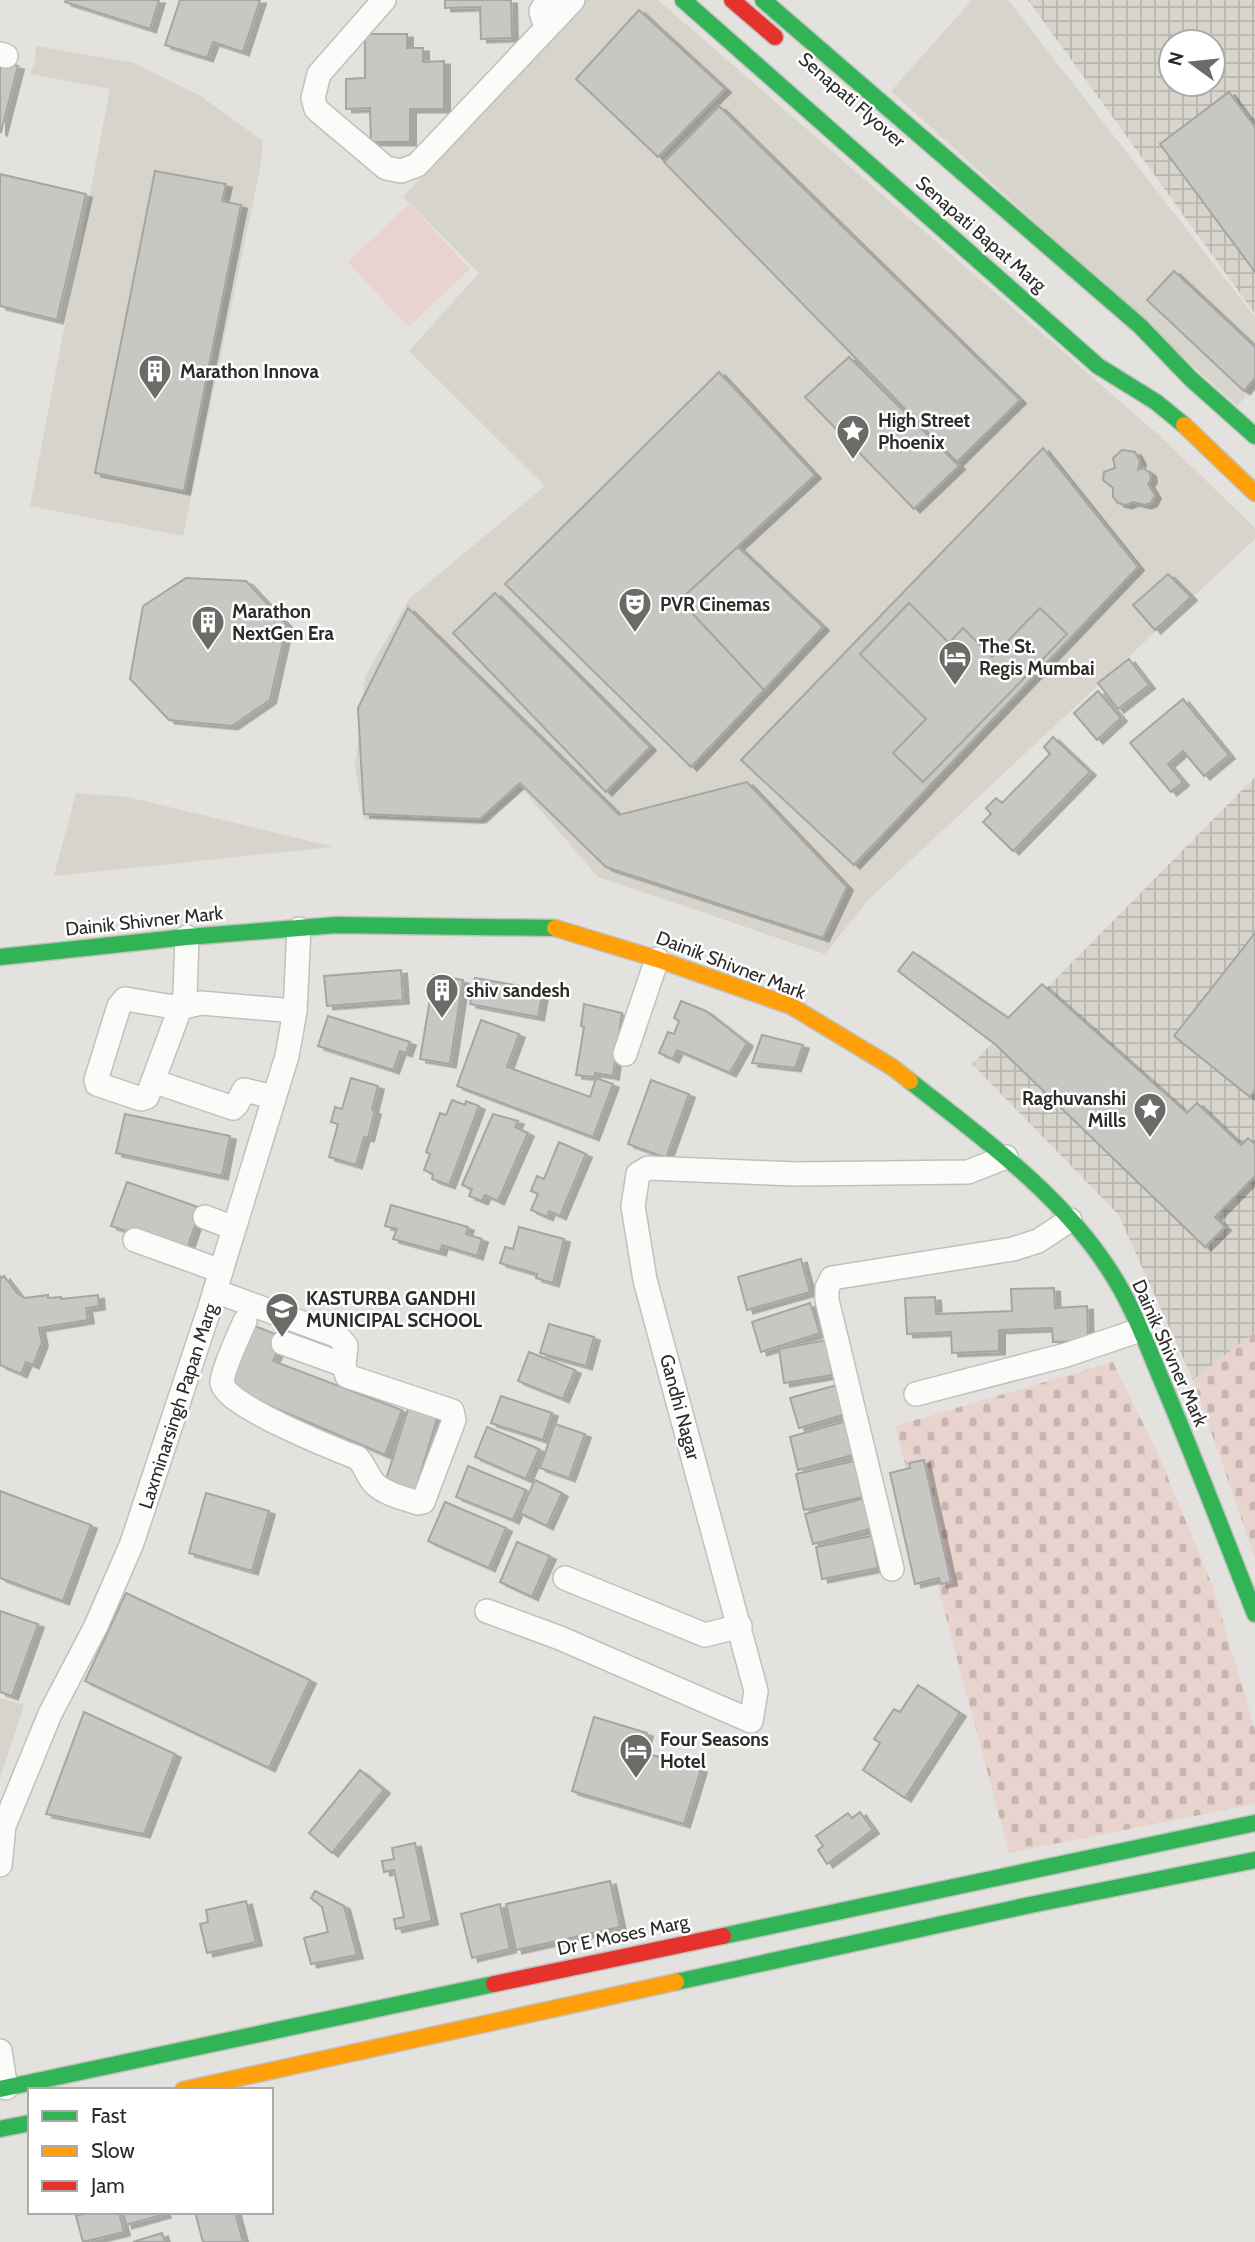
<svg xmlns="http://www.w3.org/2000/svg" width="1255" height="2242" font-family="Cabin,sans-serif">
<defs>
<pattern id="industrial-grid" width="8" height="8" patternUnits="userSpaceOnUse" patternTransform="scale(1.75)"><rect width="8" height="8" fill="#d6d4cb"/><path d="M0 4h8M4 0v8" fill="none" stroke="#b8b6ae"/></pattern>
<pattern id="cemetery-stones" width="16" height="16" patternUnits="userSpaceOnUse" patternTransform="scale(1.75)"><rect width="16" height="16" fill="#e8d3ce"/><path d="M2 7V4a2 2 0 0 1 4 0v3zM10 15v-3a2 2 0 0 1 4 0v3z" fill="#c7b5b1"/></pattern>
<filter id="shadow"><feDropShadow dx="6" dy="3.5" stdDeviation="0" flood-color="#0004"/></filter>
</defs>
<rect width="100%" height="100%" fill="#e3e2de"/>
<g fill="#d6d4cb">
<polygon points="581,0 658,0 1161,437 1255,528 1255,539 868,900 825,954 598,877 523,790 481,825 364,820 355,766 365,677 409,599 545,486 409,351 479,273 403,197"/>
<polygon points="972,0 1008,0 1255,317 1255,386 1237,406 891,91"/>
<polygon points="36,46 134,63 199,95 263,141 260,169 183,536 30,506 110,89 30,74 35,61"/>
<polygon points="76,793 128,797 334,847 54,876"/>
<polygon points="0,1698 24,1705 0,1778"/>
</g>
<g fill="url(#industrial-grid)" fill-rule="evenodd">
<path d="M1028,0H1255V314ZM1171,42H1213V84H1171Z"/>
<polygon points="1255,777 1255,1332 1193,1380 1118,1214 972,1064"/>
</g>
<g fill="url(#cemetery-stones)">
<polygon points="1255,1332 1255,1558 1193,1380"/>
<polygon points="1113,1362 1159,1456 1212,1585 1255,1730 1255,1804 1009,1853 895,1426"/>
</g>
<polygon fill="#e8d3ce" points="409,204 470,269 408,327 348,262"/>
<g fill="#c7c8c4" stroke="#a5a6a3" stroke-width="2" filter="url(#shadow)">
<polygon points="66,0 159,0 150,29 65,2"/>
<polygon points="180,0 260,0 243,52 213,42 207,58 165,45"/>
<polygon points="445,0 511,0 512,38 481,39 480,7 445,8"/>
<polygon points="639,10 725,89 658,157 576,79"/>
<polygon points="365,34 407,34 407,48 423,48 423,62 444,61 444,109 410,109 410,142 371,142 370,108 346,109 346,79 365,78"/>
<polygon points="0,61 18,66 1,132 0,131"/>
<polygon points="1229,92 1255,127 1255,272 1160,144"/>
<polygon points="719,106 1020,400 957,462 664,162"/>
<polygon points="155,171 226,184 222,201 241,205 184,491 95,473"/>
<polygon points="0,174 86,194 57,320 0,306"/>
<polygon points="1174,271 1255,347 1255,378 1244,391 1147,300"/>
<polygon points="849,357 959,466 914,509 805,397"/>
<polygon points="719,372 815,475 680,600 764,690 691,767 505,584"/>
<polygon points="1043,448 1138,567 854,865 741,760"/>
<polygon points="1122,450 1135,452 1140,461 1138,470 1143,468 1150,473 1151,479 1148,484 1155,495 1151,503 1145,505 1133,502 1126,505 1118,503 1113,497 1113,488 1103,480 1104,472 1115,468 1113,458"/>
<polygon points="738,547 823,627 764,690 680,600"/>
<polygon points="1168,574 1191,597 1155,630 1133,605"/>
<polygon points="186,578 246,581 287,625 270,700 232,726 169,720 130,679 143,606"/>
<polygon points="495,593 650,747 606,792 453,633"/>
<polygon points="909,603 949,643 963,628 992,657 1040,608 1067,634 923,782 893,753 926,719 860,654"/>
<polygon points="408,608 619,815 747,782 847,887 823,938 606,867 520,783 480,819 364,814 358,708"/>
<polygon points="1129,659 1149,685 1118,709 1098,683"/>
<polygon points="1098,691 1121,718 1097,740 1074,713"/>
<polygon points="1183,699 1229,755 1204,776 1183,751 1168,764 1183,782 1171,792 1130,743"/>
<polygon points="1053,737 1090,772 1013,851 983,822 991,814 986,808 996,798 1002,803 1050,754 1044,747"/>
<polygon points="1255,933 1255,1090 1250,1097 1174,1036"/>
<polygon points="913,952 1008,1018 1042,984 1187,1113 1197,1103 1241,1145 1248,1138 1255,1144 1255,1176 1215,1217 1225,1227 1205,1247 996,1045 898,971"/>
<polygon points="401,970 403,1000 327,1006 324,976"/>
<polygon points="434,975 463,980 450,1064 420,1059"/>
<polygon points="475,978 543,990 538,1017 470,1004"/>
<polygon points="681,1001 706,1011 747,1043 730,1073 677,1050 673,1059 659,1053 668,1032 674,1034 679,1021 674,1018"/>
<polygon points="584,1004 622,1013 613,1076 595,1073 594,1077 576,1075 584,1027 581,1026"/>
<polygon points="328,1016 410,1042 406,1053 400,1051 393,1070 318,1046"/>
<polygon points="481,1020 519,1034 507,1067 590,1097 596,1078 613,1084 593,1137 457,1086"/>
<polygon points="762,1035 803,1045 795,1068 752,1063"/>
<polygon points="351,1078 378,1086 372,1110 375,1111 368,1138 364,1137 356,1165 329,1157 338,1124 331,1122 335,1107 342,1109"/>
<polygon points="651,1080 689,1094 666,1158 628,1144"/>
<polygon points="452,1100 465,1105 466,1101 479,1106 449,1185 432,1179 433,1174 424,1170 430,1154 426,1152 440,1113 446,1115"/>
<polygon points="125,1114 230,1136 222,1176 116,1153"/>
<polygon points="493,1114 518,1121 515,1127 528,1133 498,1201 485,1195 482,1201 469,1196 472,1189 462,1185"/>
<polygon points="559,1142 586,1154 560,1216 549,1211 547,1217 531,1210 538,1194 531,1191 537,1176 544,1179"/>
<polygon points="127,1182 201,1208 186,1252 111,1226"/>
<polygon points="391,1205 468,1227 466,1234 482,1239 477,1256 442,1245 440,1252 393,1239 397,1229 385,1226"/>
<polygon points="519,1227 564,1239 553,1283 536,1278 537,1274 500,1263 505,1247 513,1249"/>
<polygon points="801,1259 810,1292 747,1310 738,1277"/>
<polygon points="0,1276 2,1278 4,1276 18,1294 25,1298 48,1295 48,1298 61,1297 61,1299 98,1295 99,1306 86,1308 88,1320 39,1328 42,1343 33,1365 26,1362 21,1374 0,1365"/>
<polygon points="1054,1288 1055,1308 1087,1306 1088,1341 1053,1342 1052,1328 999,1330 999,1351 952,1353 951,1332 907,1334 905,1298 935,1297 936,1314 1012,1311 1011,1289"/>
<polygon points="810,1303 820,1333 761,1352 752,1322"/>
<polygon points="549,1324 594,1337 586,1366 540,1353"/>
<polygon points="252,1325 283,1337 273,1361 402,1410 385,1455 228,1388"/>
<polygon points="827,1340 832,1375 784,1383 779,1349"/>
<polygon points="529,1352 575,1370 563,1399 518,1381"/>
<polygon points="837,1385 846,1414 799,1428 790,1398"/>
<polygon points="501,1396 552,1413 543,1440 491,1423"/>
<polygon points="410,1403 439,1412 414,1495 384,1486"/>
<polygon points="847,1421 856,1454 798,1470 790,1437"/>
<polygon points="555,1424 585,1434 569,1478 540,1468"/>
<polygon points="487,1427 539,1449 526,1479 475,1457"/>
<polygon points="859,1460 867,1496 804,1510 796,1474"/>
<polygon points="924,1460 951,1582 941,1584 939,1578 915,1584 890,1473 910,1468 909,1463"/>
<polygon points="468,1466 526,1490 513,1520 456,1497"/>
<polygon points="535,1480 562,1493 547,1526 520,1513"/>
<polygon points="0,1491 91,1525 63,1601 0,1578"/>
<polygon points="206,1493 269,1511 252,1571 189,1553"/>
<polygon points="865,1498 873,1528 813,1544 805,1514"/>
<polygon points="445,1502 506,1528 489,1568 428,1541"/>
<polygon points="872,1536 878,1568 822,1579 816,1547"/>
<polygon points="517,1542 550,1556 532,1597 500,1582"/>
<polygon points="126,1593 310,1680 269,1768 85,1681"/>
<polygon points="0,1611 38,1624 12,1696 0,1692"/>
<polygon points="918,1685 960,1713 905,1798 863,1770 880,1743 874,1739 894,1709 900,1712"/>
<polygon points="84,1712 175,1754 144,1834 46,1814"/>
<polygon points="594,1717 647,1733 642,1752 701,1769 684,1824 572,1791"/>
<polygon points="360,1770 384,1790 332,1853 309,1833"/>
<polygon points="860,1812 873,1830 827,1864 818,1850 823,1846 816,1836 848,1813 852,1818"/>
<polygon points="415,1843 432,1921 396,1929 394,1919 404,1917 394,1870 384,1872 382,1861 394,1859 392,1848"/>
<polygon points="610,1881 620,1927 516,1950 506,1904"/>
<polygon points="315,1891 344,1906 357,1955 311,1964 304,1938 328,1932 322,1907 311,1898"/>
<polygon points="246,1901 256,1942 207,1953 200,1924 208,1922 206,1910"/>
<polygon points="500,1904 510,1949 472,1958 461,1914"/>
<polygon points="90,2212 119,2212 124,2232 83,2242 76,2216"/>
<polygon points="123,2212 164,2212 165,2214 126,2225"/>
<polygon points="195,2212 235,2212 243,2242 203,2242"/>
<polygon points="162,2233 165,2242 133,2242"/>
</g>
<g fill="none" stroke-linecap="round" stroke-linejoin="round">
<defs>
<g id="street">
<polyline points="384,0 319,74 313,98 316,109 386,168 401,171 417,165 573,0"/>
<polyline points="548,0 541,11 543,19 550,24"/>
<polyline points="0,54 6,56"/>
<polyline points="187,937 185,995 153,1081 233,1108 237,1104 244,1090 274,1097"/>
<polyline points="625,1054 657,959"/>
<polyline points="153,1081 147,1097 141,1099 97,1084 96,1080 119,1006 125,999 180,1008 201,1003 295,1011"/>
<polyline points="205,1217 234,1228"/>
<polyline points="135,1240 221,1271"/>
<path d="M215,1291L338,1336L346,1346L344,1365L347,1376L452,1411L454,1420L423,1502L418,1503C404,1498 384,1494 374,1483C367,1475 365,1466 358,1458C337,1450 221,1404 222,1382C223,1368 239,1335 245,1321"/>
<polyline points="283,1343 344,1365"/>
<polyline points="916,1394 1066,1355 1140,1330"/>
<polyline points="892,1569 827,1300 827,1288 832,1278 1013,1249 1038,1241 1070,1220"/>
<polyline points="565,1578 705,1635 740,1626"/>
<polyline points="487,1611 560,1638 751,1721 756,1691 645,1280 633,1206 638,1174 648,1168 796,1174 968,1172 1006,1157"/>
<polyline points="0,1865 4,1826 50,1714 96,1626 132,1543 210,1307 287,1056 295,1011 299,929"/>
<polyline points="0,2051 6,2088"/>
</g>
<g id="fast">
<polyline points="683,0 1098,366 1156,402 1184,425"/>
<polyline points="763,0 1140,326 1191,379 1255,436"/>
<polyline points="0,957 187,937 336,925 555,928"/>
<path d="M910,1081C981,1137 1060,1193 1110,1271C1133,1306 1148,1348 1164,1386C1196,1462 1225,1538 1255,1614"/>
<polyline points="723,1936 1255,1823"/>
<polyline points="676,1982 1030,1905 1255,1860"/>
<polyline points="0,2089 494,1984"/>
<polyline points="0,2129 30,2123"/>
</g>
<g id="slow">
<polyline points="1184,425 1255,493"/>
<polyline points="555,928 657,959 791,1006 892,1067 910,1081"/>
<polyline points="183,2090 676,1982"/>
</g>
<g id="jam">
<polyline points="732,0 775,37"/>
<polyline points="494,1984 723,1936"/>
</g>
</defs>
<use href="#street" stroke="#c0c0bd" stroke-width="26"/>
<use href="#fast" stroke="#c0c0bd" stroke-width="19"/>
<use href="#slow" stroke="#c0c0bd" stroke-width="19"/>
<use href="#jam" stroke="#c0c0bd" stroke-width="19"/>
<use href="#street" stroke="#fbfbfa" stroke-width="23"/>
<use href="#fast" stroke="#30b455" stroke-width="16"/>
<use href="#slow" stroke="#ff9f0a" stroke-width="16"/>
<use href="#jam" stroke="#e5322d" stroke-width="16"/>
</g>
<defs>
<symbol id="building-pin" viewBox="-11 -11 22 30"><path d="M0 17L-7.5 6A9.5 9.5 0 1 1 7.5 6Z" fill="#6c6b68" stroke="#fff"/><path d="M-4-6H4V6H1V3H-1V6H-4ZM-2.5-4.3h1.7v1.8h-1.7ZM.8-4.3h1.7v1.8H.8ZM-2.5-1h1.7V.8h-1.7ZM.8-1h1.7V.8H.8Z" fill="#fff"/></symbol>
<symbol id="sight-pin" viewBox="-11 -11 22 30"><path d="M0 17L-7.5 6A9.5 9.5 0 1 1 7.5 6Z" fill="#6c6b68" stroke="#fff"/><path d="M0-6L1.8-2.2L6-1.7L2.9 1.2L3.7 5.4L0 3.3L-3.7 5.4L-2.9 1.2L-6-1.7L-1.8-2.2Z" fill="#fff"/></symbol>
<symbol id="theatre-pin" viewBox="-11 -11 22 30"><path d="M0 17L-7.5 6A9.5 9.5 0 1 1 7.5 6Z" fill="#6c6b68" stroke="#fff"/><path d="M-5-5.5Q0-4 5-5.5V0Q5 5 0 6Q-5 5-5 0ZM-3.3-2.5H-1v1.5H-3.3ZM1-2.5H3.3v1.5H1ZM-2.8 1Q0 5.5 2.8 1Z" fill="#fff"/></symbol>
<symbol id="hotel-pin" viewBox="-11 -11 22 30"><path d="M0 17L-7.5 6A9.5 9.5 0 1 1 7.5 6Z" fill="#6c6b68" stroke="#fff"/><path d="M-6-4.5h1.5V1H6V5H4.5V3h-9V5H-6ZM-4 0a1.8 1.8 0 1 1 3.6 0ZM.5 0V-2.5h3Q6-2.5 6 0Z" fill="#fff"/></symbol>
<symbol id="school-pin" viewBox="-11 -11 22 30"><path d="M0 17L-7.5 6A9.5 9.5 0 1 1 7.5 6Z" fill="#6c6b68" stroke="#fff"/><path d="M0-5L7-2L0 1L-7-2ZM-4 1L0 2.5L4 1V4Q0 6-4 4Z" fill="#fff"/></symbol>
</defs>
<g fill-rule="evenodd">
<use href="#building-pin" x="136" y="352" width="38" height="52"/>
<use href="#sight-pin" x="834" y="412" width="38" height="52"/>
<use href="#theatre-pin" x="616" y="585" width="38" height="52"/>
<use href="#building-pin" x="189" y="603" width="38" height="52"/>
<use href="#hotel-pin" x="936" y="638" width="38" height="52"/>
<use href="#building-pin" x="423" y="971" width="38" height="52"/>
<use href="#sight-pin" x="1131" y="1090" width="38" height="52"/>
<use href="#school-pin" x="263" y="1290" width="38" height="52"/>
<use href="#hotel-pin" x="617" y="1731" width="38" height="52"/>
</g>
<g text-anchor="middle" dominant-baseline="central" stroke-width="5" stroke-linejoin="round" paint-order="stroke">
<g font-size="19" fill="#2c2b28" stroke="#fff">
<text transform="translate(852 100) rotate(41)">Senapati Flyover</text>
<text transform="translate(981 234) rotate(41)">Senapati Bapat Marg</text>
<text transform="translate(144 921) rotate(-6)">Dainik Shivner Mark</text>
<text transform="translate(731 965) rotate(21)">Dainik Shivner Mark</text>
<text transform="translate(1170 1353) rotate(66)">Dainik Shivner Mark</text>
<text transform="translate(178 1406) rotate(-72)">Laxminarsingh Papan Marg</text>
<text transform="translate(680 1407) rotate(75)">Gandhi Nagar</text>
<text transform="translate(623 1935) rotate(-12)">Dr E Moses Marg</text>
</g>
<g font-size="19" font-weight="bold" fill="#2c2b28" stroke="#fff" text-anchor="start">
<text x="180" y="371">Marathon Innova</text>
<text x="878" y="420">High Street<tspan x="878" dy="22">Phoenix</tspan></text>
<text x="660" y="604">PVR Cinemas</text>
<text x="232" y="611">Marathon<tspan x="232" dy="22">NextGen Era</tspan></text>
<text x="979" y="646">The St.<tspan x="979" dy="22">Regis Mumbai</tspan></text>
<text x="466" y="990">shiv sandesh</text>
<text x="1126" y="1098" text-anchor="end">Raghuvanshi<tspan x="1126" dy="22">Mills</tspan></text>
<text x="306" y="1298">KASTURBA GANDHI<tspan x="306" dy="22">MUNICIPAL SCHOOL</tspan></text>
<text x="660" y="1739">Four Seasons<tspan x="660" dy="22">Hotel</tspan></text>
</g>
</g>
<rect x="28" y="2088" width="245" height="126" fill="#ffffff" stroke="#abaaa9" stroke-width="2"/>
<rect x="42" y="2111" width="35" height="10" fill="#30b455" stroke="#abaaa9" stroke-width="2"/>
<text x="91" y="2123" font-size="21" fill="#2c2b28">Fast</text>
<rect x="42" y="2146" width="35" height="10" fill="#ff9f0a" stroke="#abaaa9" stroke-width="2"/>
<text x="91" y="2158" font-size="21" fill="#2c2b28">Slow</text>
<rect x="42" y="2181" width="35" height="10" fill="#e5322d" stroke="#abaaa9" stroke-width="2"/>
<text x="91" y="2193" font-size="21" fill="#2c2b28">Jam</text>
<g transform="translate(1192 63) rotate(285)"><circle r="33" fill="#ffffff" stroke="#abaaa9" stroke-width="2"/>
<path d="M0-5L12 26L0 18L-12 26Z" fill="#6c6b68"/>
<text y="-10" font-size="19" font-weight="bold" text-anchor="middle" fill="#2c2b28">N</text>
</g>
</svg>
